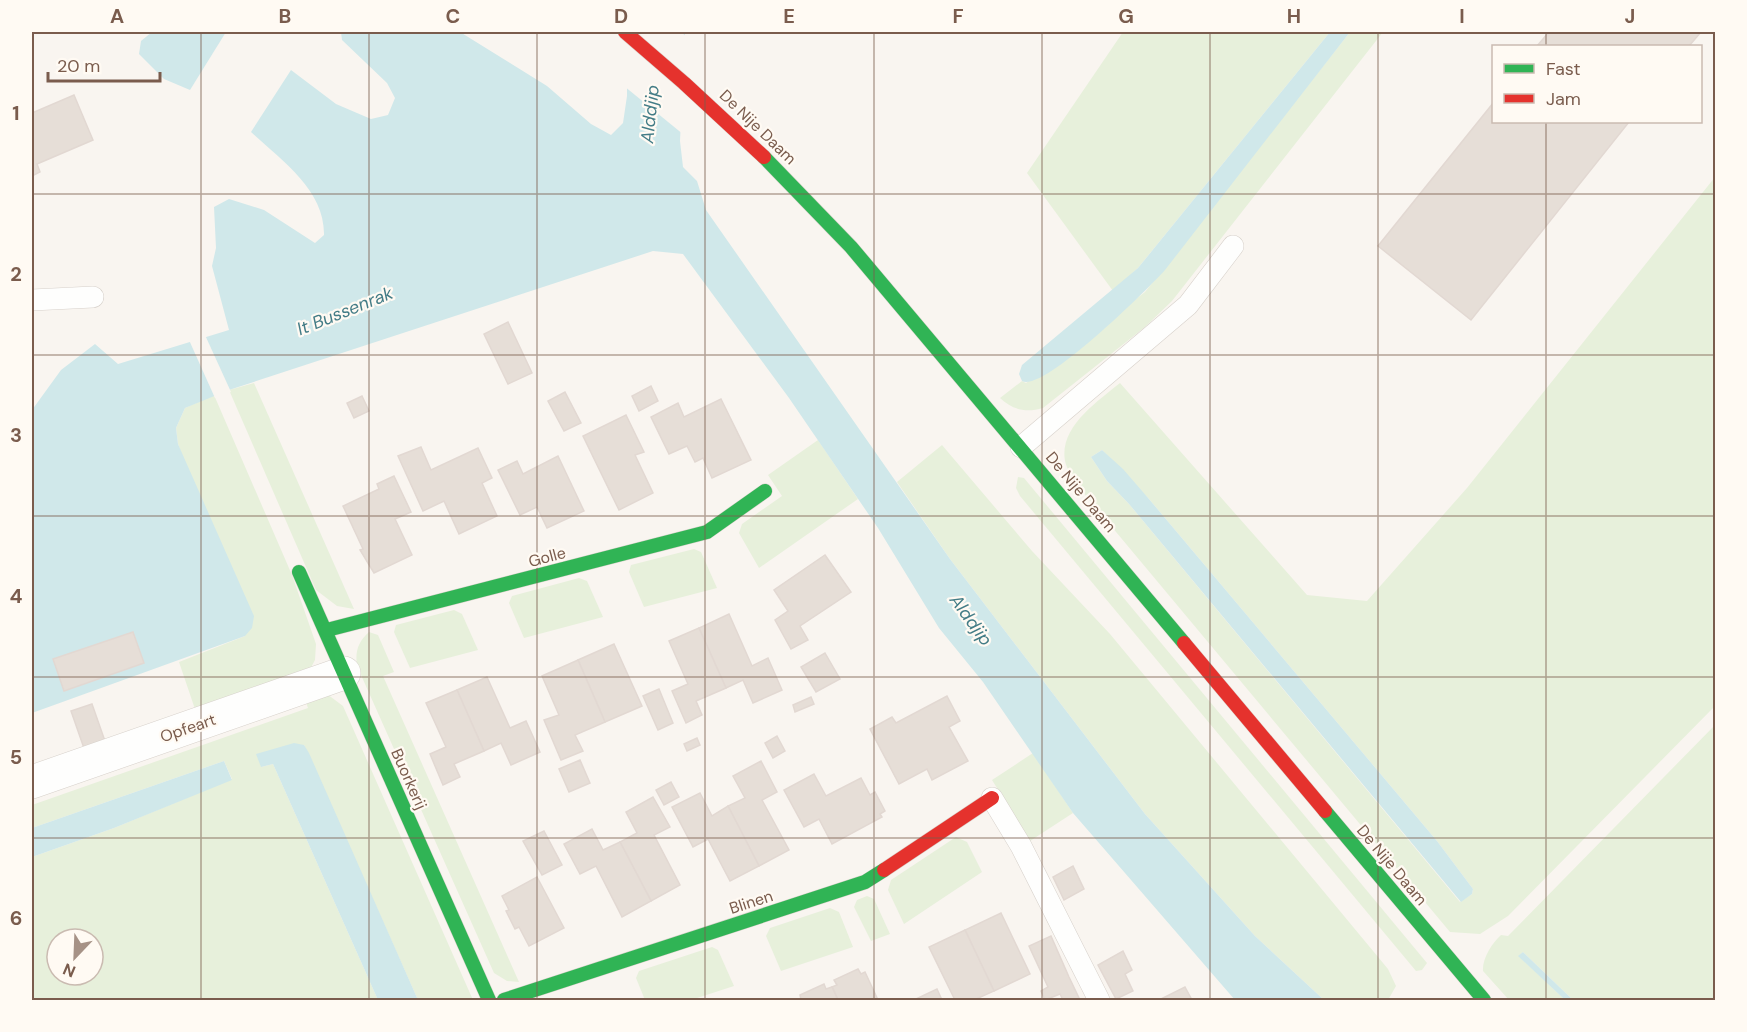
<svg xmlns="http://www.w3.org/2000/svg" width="1747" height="1032" font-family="'DM Sans',sans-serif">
<rect width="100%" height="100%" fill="#f9f5f0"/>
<g fill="#e7f0db" fill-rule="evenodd">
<polygon points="1123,32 1330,32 1138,268 1113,291 1027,173"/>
<path d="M1350,32H1383L1172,301L1145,327L1043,408C1026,413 1013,410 1000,398L1022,381L1026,383L1145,292Z"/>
<path d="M1715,177V706L1508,916L1480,934L1450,932L1081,490C1076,481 1067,471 1065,461C1059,427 1097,402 1120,383L1307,595L1367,601L1467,488ZM1102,450L1149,499L1437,841L1473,889L1472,894L1460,902L1129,504L1107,481L1091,457Z"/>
<polygon points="254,383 354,609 337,606 316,590 229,390"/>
<polygon points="214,395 292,575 316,644 315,660 307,675 197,715 179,662 245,636 178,444 176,428 185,408"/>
<polygon points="818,440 858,499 759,568 739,533 742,524 782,496 768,475"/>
<polygon points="942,445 1032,551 1110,634 1388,969 1396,986 1388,1000 1324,1000 1255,936 1145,814 950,559 897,482"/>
<polygon points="1018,477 1024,478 1427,963 1422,970 1416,971 1020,496 1016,488"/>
<polygon points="694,549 701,552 717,588 644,607 629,572 631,565"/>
<polygon points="579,578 587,581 603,617 524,638 509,603 512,596"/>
<polygon points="454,610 462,614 478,650 410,668 394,632 396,625"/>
<path d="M369,632L378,635L394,672L383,676L519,982L507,981L494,973L357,666C355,651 358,642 369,632Z"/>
<path d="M327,694L343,706L473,1000H418L304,745L261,767L273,764L378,1000H32V857L114,828L232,779L224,761L32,828V805L308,708L304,697ZM57,939H93V975H57Z"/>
<path d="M1715,725V1000H1573L1523,952L1519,956L1565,1000H1509L1483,971C1482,959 1492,943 1501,935L1508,936Z"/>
<polygon points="1033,753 1073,813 1030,841 992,780"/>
<polygon points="956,837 967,842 982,872 904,924 888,890 891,880"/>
<polygon points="867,896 874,899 890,934 871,941 854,907 857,900"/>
<polygon points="830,908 839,912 853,947 781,971 766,936 770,928"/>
<polygon points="712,947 718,950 734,986 691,1000 645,1000 636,978 639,971"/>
</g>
<g fill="#d0e8ea">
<polygon points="152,32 226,32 190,90 164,79 139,54 141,41"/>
<path d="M341,32H460L547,86L591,124L611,135L623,123L627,96V32H685L680,141L683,167L697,181L706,210L950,559L1145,814L1255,936L1324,1000H1235L1073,813L983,682L939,628L878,528L789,398L683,254L653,251L229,390L185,408L176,428L178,444L254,616L252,628L245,636L32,713V410L61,370L95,344L118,364L229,330L212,266L216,248L214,207L229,199L264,210L315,243L324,235C325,190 281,160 251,132L291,70L336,104L371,119L388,115L395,98L387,83L342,40Z"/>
<path d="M1330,32H1350L1165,270C1148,289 1043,393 1022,381L1019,374L1022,365L1138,268Z"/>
<polygon points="1102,450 1123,469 1149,499 1437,841 1473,889 1472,894 1461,902 1129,504 1107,481 1091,457"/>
<polygon points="294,743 304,745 309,753 418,1000 378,1000 273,764 261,767 256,754"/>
<polygon points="224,761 232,780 114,828 32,857 32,828"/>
<polygon points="1523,952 1573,1000 1565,1000 1518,956"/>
</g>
<g fill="#f9f5f0">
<polygon points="624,32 681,32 687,37 684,135 624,86"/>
<polygon points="205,335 231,392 215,398 189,340"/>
</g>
<g fill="#e6ded7" stroke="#e2d8d2" stroke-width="1.5">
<polygon points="1549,32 1701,32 1689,46 1537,46"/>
<polygon points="74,95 93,140 37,164 40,172 32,176 32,113"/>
<polygon points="1494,102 1494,122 1629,122 1471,320 1378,246"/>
<polygon points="508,322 532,373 508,384 484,334"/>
<polygon points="651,386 658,401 639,411 632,396"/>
<polygon points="565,392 581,423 564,431 548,401"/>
<polygon points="362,396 369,411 354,418 347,403"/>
<polygon points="721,399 751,460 712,478 703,458 695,462 687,446 669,454 651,417 678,403 684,417"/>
<polygon points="626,415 644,452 635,455 653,493 619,510 583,436"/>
<polygon points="421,447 431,470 478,448 492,478 482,483 497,516 459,534 444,501 423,511 398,456"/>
<polygon points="558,456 584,511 547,528 537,507 520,515 498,470 517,461 523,474"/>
<polygon points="394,476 411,512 395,519 412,555 374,573 360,550 363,549 343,506 379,489 377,484"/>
<polygon points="825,555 851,592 800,626 808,640 791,649 775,620 788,611 774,590"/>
<polygon points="729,614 752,666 768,658 782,690 753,703 743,680 726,688 699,628"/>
<polygon points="699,628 726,688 696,701 702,715 686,723 672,691 688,684 669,641"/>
<polygon points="133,632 144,663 64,691 53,659"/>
<polygon points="614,644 642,706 605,722 578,660"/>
<polygon points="825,653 840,679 816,692 801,667"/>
<polygon points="578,660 605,722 575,735 583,751 561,760 544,720 559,715 542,676"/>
<polygon points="487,677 510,728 526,721 540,752 511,765 501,743 484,751 457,690"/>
<polygon points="659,689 673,723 658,730 643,696"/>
<polygon points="457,690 484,751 454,764 460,777 443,785 430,754 446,747 426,703"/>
<polygon points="947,696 960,721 949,727 968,761 932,780 927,769 899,784 870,729 892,717 896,723"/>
<polygon points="811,697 814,704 795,712 793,705"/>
<polygon points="92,704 106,744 85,751 71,711"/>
<polygon points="777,736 785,751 773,758 765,743"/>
<polygon points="697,738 700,745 687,751 684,744"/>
<polygon points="580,760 590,783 569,792 559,769"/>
<polygon points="761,761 777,792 762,800 789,850 759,866 728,806 745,798 733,776"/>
<polygon points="814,774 826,796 861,778 870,795 875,792 885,811 880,814 882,817 832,844 819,819 804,827 784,790"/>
<polygon points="671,782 679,797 664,805 656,790"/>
<polygon points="700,793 712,816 728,806 759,866 730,881 708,839 693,847 672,807"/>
<polygon points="653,797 670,827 654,835 680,885 651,901 620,842 637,833 626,812"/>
<polygon points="592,829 603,850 620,842 651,901 622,917 596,866 580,874 564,844"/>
<polygon points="544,831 562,865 542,875 523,841"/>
<polygon points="1073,866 1084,889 1064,900 1053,877"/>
<polygon points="537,877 564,928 529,946 519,927 515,929 506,911 509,910 502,896"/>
<polygon points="1001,913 1030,974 994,991 965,930"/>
<polygon points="965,930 994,991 974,1000 955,1000 929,947"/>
<polygon points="1051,936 1069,977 1080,1000 1063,1000 1060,994 1045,1000 1041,991 1048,987 1029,946"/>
<polygon points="1123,951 1132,970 1125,974 1133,991 1116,999 1098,965"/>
<polygon points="858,969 861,974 865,972 878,1000 838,1000 832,987 837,985 834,980"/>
<polygon points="824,984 826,989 832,987 838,1000 801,1000 800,995"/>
<polygon points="1185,987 1192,1000 1159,1000"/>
<polygon points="937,989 942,1000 914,1000"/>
</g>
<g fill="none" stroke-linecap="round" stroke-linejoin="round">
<defs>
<g id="lane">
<polyline points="32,300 93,297"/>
<polyline points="1021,447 1188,305 1233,246"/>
<polyline points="992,798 1021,846 1099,1000"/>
</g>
<polyline id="street" points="32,782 344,673"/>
<g id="fast">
<polyline points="764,157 851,247 1184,643"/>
<polyline points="299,572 489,1000"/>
<polyline points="327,630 707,532 765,491"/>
<polyline points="1325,811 1484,1000"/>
<polyline points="504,1000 865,882 884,870"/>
</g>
<g id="jam">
<polyline points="625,32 684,83 764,157"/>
<polyline points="1184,643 1325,811"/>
<polyline points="884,870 992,798"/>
</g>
</defs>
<use href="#lane" stroke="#d7d1cb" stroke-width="22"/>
<use href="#street" stroke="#d7d1cb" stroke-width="34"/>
<use href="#fast" stroke="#d9d2cb" stroke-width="15"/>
<use href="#jam" stroke="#d9d2cb" stroke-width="15"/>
<use href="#lane" stroke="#fefefd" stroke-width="21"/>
<use href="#street" stroke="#fefefd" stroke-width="33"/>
<use href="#fast" stroke="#30b455" stroke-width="14"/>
<use href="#jam" stroke="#e5322d" stroke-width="14"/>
</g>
<path fill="none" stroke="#7a5c4d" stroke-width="1.5" stroke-opacity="0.55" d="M201,32V1000M369,32V1000M537,32V1000M705,32V1000M874,32V1000M1042,32V1000M1210,32V1000M1378,32V1000M1546,32V46M1546,122V1000M32,194H1716M32,355H1716M32,516H1716M32,677H1716M32,838H1716"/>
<g text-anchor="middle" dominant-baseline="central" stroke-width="4.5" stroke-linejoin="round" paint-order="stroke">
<g font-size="16" fill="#7a5c4d" stroke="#fffaf3">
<text transform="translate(758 127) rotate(44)">De Nije Daam</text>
<text transform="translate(1081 492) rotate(50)">De Nije Daam</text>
<text transform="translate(547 557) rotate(-15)">Golle</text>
<text transform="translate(188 728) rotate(-19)">Opfeart</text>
<text transform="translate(409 779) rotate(66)">Buorkerij</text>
<text transform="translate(1392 865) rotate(50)">De Nije Daam</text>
<text transform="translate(751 902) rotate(-18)">Blinen</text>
</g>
<g font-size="18" font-style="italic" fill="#437c86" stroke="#fffaf3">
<text transform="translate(650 114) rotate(-84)">Alddjip</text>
<text transform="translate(345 311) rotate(-22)">It Bussenrak</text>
<text transform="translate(971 620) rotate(54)">Alddjip</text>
</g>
</g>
<rect width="1747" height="1032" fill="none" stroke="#fffaf3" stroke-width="66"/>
<rect x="1492" y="45" width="210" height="78" fill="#fffaf3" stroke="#cabbb1" stroke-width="1.5"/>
<rect x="1504" y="64" width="30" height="9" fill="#30b455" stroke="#cabbb1" stroke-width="1.5"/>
<text x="1546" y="75" font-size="18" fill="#7a5c4d">Fast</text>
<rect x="1504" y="94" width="30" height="9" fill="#e5322d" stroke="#cabbb1" stroke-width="1.5"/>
<text x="1546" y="105" font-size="18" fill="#7a5c4d">Jam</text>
<g transform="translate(75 957) rotate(203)"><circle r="28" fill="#fffaf3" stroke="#cabbb1" stroke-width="1.5"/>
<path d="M0-4.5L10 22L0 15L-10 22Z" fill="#a69286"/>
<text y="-9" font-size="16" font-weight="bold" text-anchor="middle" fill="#7a5c4d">N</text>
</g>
<path d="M48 72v9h112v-9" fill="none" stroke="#7a5c4d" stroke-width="3"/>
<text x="57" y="72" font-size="18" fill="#7a5c4d" stroke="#fffaf3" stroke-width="4.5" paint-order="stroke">20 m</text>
<rect x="33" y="33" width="1681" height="966" fill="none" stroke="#7a5c4d" stroke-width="2"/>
<g font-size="20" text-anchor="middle" font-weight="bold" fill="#7a5c4d">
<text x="117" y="23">A</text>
<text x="285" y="23">B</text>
<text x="453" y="23">C</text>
<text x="621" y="23">D</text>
<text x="789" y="23">E</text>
<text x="958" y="23">F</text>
<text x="1126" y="23">G</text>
<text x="1294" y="23">H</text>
<text x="1462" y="23">I</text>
<text x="1630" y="23">J</text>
<text x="16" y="120">1</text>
<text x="16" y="281">2</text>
<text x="16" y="442">3</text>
<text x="16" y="603">4</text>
<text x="16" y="764">5</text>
<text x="16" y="925">6</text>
</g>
</svg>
